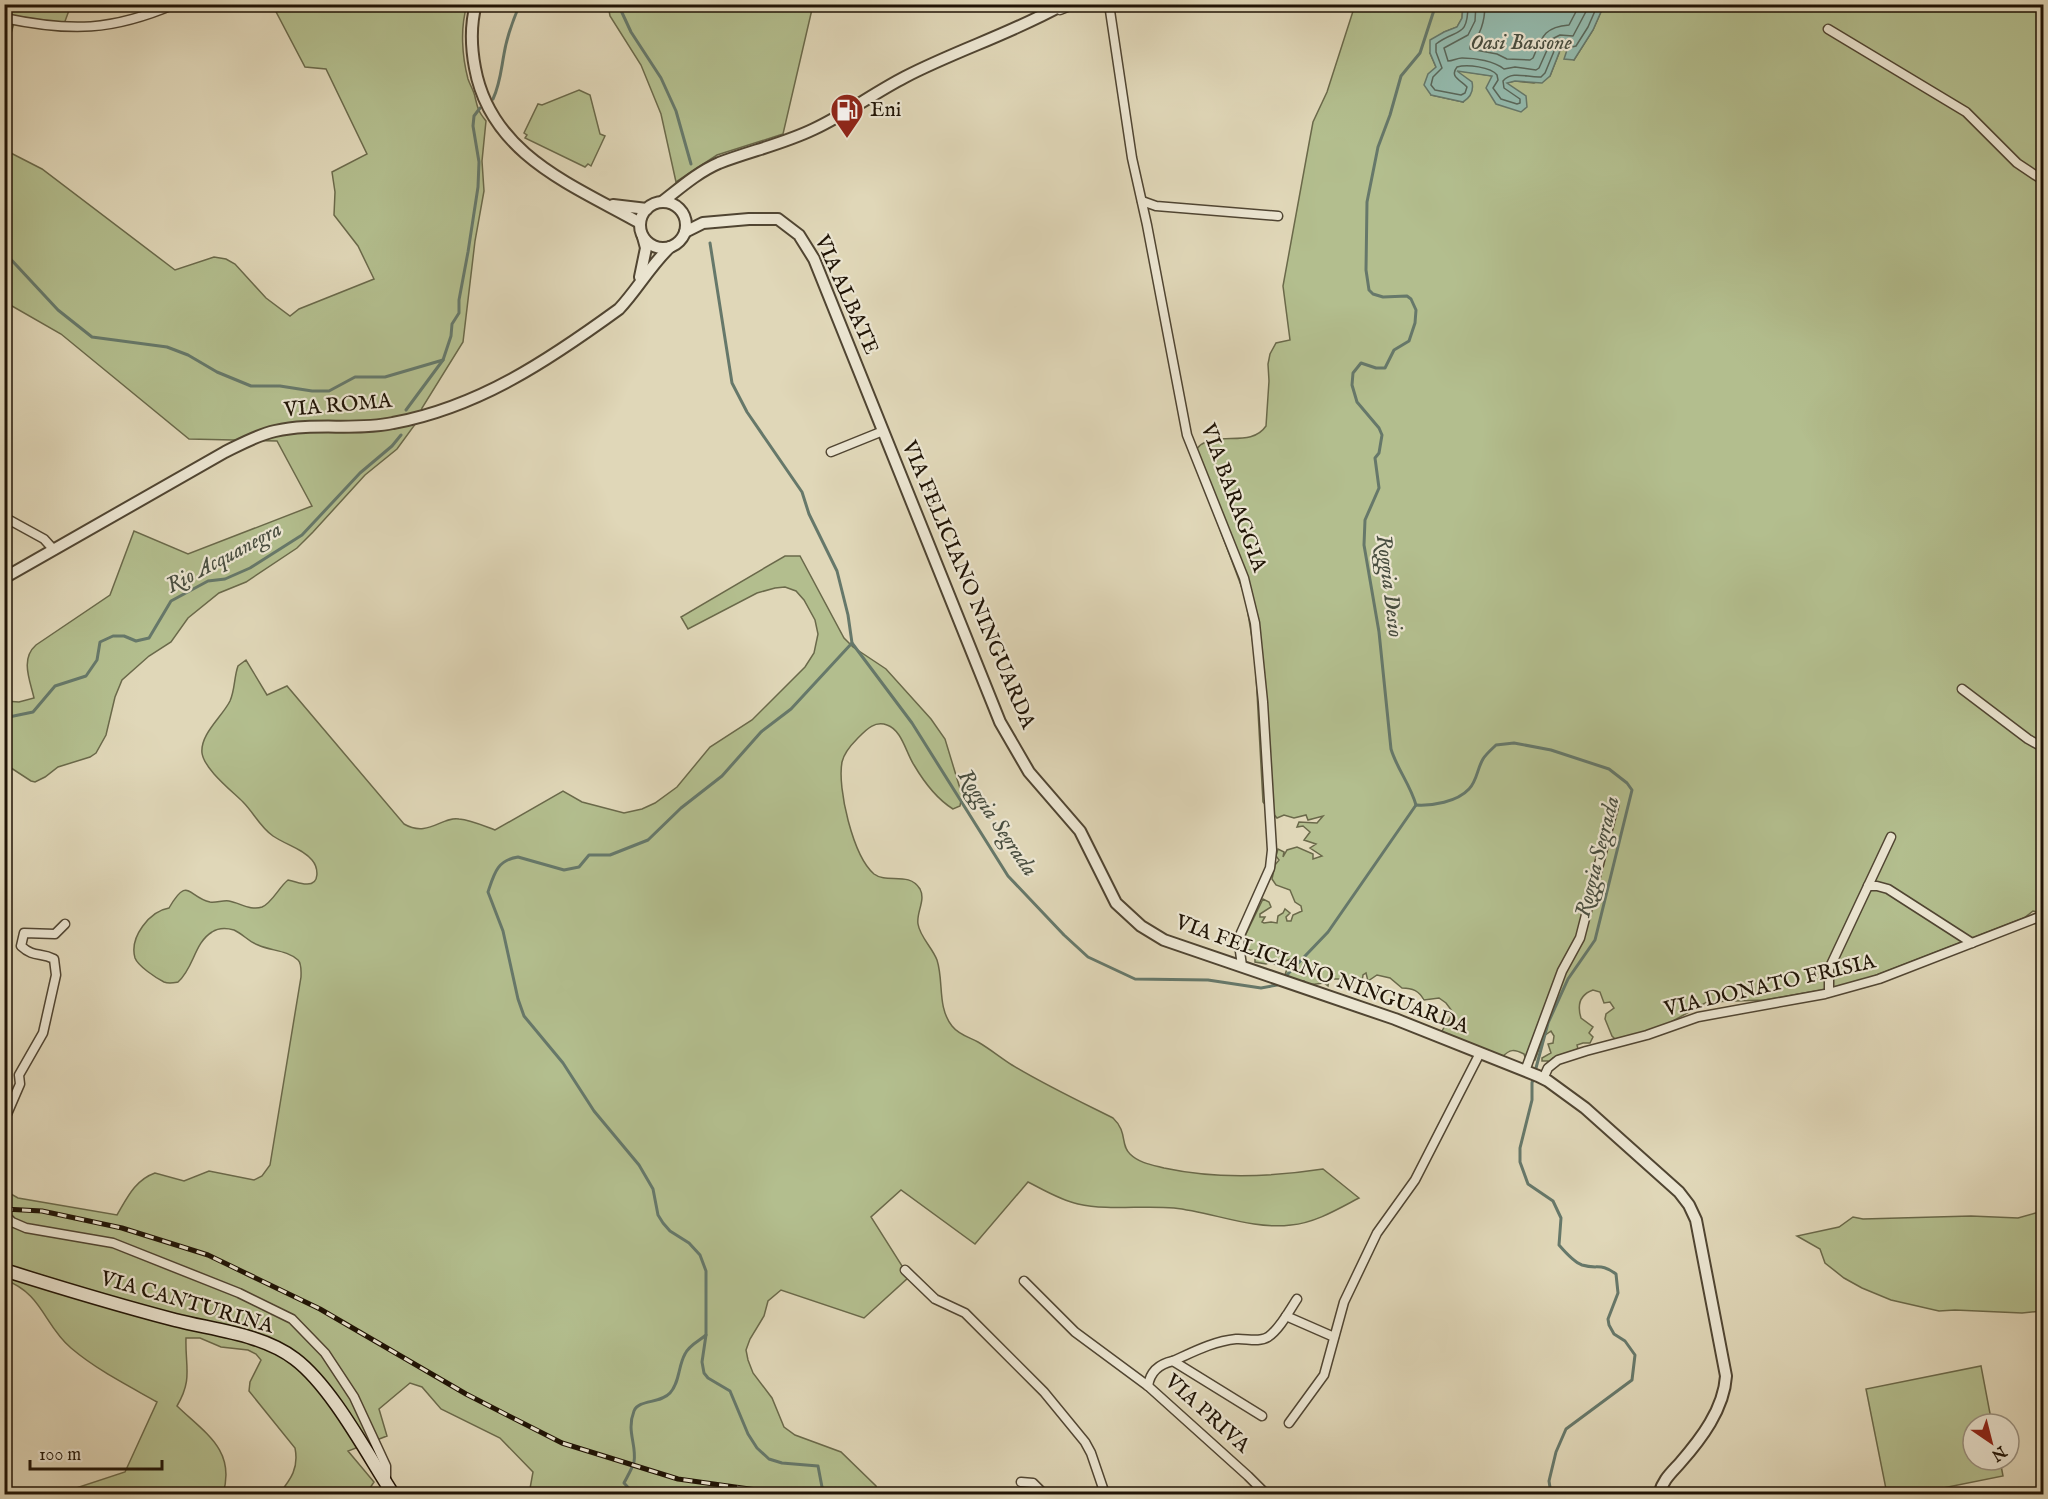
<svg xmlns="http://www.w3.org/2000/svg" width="2048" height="1499" font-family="'IM FELL English',serif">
<rect width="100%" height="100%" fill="#e0d7b8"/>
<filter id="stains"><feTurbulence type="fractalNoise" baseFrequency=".00333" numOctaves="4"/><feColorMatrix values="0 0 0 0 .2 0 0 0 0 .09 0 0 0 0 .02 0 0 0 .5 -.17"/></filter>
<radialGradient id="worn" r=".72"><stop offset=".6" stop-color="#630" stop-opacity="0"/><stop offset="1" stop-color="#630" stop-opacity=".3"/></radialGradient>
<g fill="#b3be8e" stroke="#6a694a" stroke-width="1.5">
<path d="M276,4L467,5C460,28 462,56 468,79C470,85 474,91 475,97C478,109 478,111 486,121L482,161L484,191L475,241L463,342L422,408L419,419L397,449L365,475L313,532L297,548L246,582L219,593L188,618L171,642L149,656L122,680L115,697L106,735L96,753L90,757L58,767L45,777L35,782L31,781L5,764V701L19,702L34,698C30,680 20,659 36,645L110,595L134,531L188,554L312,506L277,441L189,439L61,334L5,302V150L42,169L175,270L214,257L226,259L235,264L266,298L290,316L299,309L374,279L358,246L334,215L335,192L332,172L367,154L326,69L305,67L273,6Z"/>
<polygon points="711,4 716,7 716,4 813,5 783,134 717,155 676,182 661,114 641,65 610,16 608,5"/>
<polygon points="5,5 71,5 64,24 16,16 5,54"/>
<path d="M1355,5H1463L1462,18L1457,27L1444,32L1430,53L1436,67L1431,95L1463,102L1455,70L1493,76L1506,83L1515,81L1534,83L1550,76L1561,48L1567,50L1574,60L1593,30L1604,5H2043V913L2033,911L2024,918L1851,985L1764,1000L1707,1002L1662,1027L1616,1040L1612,1036L1605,1019L1606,1014L1614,1008L1610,1002L1604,1003L1600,992L1593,990C1579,995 1577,1005 1581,1018L1593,1027L1589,1033L1593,1037L1590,1043H1583L1577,1045L1578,1049L1553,1058L1548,1064V1061H1542V1058L1551,1053L1548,1044L1553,1043L1554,1036L1551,1031L1544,1036L1535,1060H1526L1524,1054C1514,1049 1510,1049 1502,1057L1445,1035L1442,1031C1446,1023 1451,1020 1452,1011L1446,1003L1439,998L1424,1000C1419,991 1413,988 1402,988L1390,978L1377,975L1368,981L1366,973L1363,975L1362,982L1356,978L1353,984L1339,979H1329L1328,986L1324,983L1308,985L1304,981H1294L1285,975L1290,959L1276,965L1271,962L1266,964L1255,962V951L1245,949L1244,938L1263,899L1269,902L1271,907L1260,914V917H1265L1262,922L1264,923L1271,922L1277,923L1278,916L1283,913L1285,909L1290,913L1286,917L1287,921H1291L1293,915L1302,911L1301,906L1295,902L1290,890L1276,885L1272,879L1275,865L1279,860L1276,856L1278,849L1284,852L1283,857L1287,850L1297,847L1313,854V859L1322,856L1310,848L1316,844L1304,840L1310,832L1303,826L1297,827L1299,822L1317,823L1323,816L1308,820L1306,815L1294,818L1284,815L1277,818L1263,802L1255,656L1245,596L1192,455C1195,452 1198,446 1202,444C1221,432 1252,447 1266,426L1269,381L1268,364L1270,354L1276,343L1290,340L1283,286L1310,138L1313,122L1327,92Z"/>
<polygon points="579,90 590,95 600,134 605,136 591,166 588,164 585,167 525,138 527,135 524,133 538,104 542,105"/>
<path d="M785,556H800L844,638L853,647L886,669L931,719L945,739L962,795L960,806L953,809C937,799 924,782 914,765C906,753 902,730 887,725C874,720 865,731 857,739C850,746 844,753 842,762C837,788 853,856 874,874C887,884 909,871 920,889C926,900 916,913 918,924C920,937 932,947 937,960C944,982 937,1007 952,1026C959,1035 969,1037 978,1042C990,1049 1001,1058 1012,1065C1045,1085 1079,1101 1113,1118C1128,1132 1120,1145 1130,1154C1139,1163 1152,1165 1164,1168C1215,1179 1271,1177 1323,1169L1359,1198C1338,1209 1315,1223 1291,1225C1252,1230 1212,1212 1174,1208C1142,1205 1109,1211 1078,1204C1060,1200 1044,1190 1028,1182L975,1244L901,1190L871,1217L909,1277L864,1318L781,1290L768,1301L764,1316L750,1339L746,1350L748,1360L753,1373L772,1398L784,1427L795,1435L841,1452L876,1486L879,1494H529L533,1472L500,1438L441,1409L422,1387L410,1383L379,1409L387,1436L348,1451L374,1482L366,1494H279C291,1479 299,1468 295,1448L249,1391L250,1382L261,1360L256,1354L248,1350L221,1347L200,1338H186C185,1367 193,1379 177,1406C205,1433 236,1450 223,1494H58L125,1472L157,1402C127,1385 97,1370 71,1348C44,1325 42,1293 5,1280L4,1190L18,1198L117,1215C127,1198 135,1180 155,1173L184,1181L209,1171L254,1180L262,1176L270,1165L301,977C301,972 302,964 298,960C287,950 271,951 258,945C249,942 243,934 234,930C227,928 218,928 212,932C194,943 194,968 178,982C173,983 169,984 164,982C156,978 138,966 135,958C129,937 150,911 169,908C188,875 188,897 210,902C216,903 223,900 229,901C240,903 251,911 262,907C272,903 279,887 288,880C294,881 301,884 306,884C321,885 318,867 312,860C302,848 286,845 273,836C260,827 254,813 243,802C232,791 204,769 202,753C200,734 222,717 230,701C235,690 234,677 238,666L246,660L267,695L287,686L404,824C428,838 442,816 459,819C471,820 484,826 495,830L563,791L582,802L624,813L642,809L655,803L677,787L710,747L752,720L805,667L814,653L818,634L815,620L804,600L796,591L785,587L775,588L757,593L688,629L681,617Z"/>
<polygon points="2043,1211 2043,1311 2022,1313 1955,1310 1939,1311 1891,1300 1862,1288 1844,1278 1825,1263 1820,1249 1797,1236 1839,1227 1853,1217 1863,1219 1971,1216 2018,1218"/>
<polygon points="1981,1366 1992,1424 1973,1424 1973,1460 2000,1460 2003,1476 1913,1494 1887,1494 1866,1389"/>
</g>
<path fill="#94baad" stroke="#66786a" stroke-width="1.5" d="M1463,5V4L1604,5L1593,30L1574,60L1564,59L1567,50L1561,48L1550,76L1542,83L1515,81L1507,83L1526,96L1527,107L1521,112L1496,104L1486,88L1492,76L1457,71L1472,82C1474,91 1471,97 1463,102L1431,95L1424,85L1428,74L1436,67L1430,53V40L1444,32L1457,27L1462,18Z"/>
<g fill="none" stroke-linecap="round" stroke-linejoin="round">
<g stroke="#5a675a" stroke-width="1.5">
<path d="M1468,4C1468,39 1457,28 1436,44V52L1442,68L1433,77L1431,85L1435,90L1461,95L1465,93L1467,87C1461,80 1449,77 1457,67C1467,64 1491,67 1497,75L1498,80L1493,88L1501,99L1517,104L1520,103V99L1504,88L1503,81C1512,70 1528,78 1541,77L1545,73L1557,44L1563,42L1572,47L1576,46L1588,27L1598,4"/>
<path d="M1476,4L1475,21L1468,35L1444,48L1448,61C1453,61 1457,58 1462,58C1476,58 1494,61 1504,69L1515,67L1536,70L1539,68L1552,39L1560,35L1573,36L1590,4"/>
<path d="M1485,4C1485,20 1482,34 1470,46V49L1497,54L1507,59L1530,60L1533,58C1542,37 1544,27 1569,25L1580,4"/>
</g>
<g stroke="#66786a" stroke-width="3">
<polyline points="618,4 631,32 661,78 676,111 691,164"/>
<path d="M493,99C500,84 501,70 504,54C507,36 513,20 520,4"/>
<polyline points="710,243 732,383 747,412 802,492 809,514 837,571 848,615 852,643 912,723 1008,876 1064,935 1088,957 1135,979 1208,980 1261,988 1277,985 1279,983"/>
<polyline points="4,252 58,310 92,337 167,347 188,355 217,372 251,386 280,386 312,391 329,391 355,377 385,377 443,360"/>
<polyline points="406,410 443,360 451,336 452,324 459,313 459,300 468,252 478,187 479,162 473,126 474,116 480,108"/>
<polyline points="4,718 33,712 55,686 86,676 97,660 100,642 113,636 124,636 136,641 149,638 171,601 208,581 225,579 250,568 302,535 360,473 392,446 401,435"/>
<path d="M1416,805C1432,806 1457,802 1469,789C1477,781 1477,769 1483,759C1486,754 1492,749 1496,745L1514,743L1551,750L1609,769L1627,783L1632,790L1595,940L1568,979L1548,1023L1532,1083V1100L1520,1148V1162L1528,1184L1553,1201L1561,1218L1559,1245C1565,1252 1574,1262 1582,1265C1598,1270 1600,1262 1616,1274L1618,1293L1608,1319L1609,1325L1614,1334L1625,1341L1635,1355L1632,1380L1566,1429L1556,1452L1549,1481L1551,1494"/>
<path d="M1416,805C1410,784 1397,769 1391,749L1379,632L1364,545L1365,520L1379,488L1375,458L1379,453L1382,435L1379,428L1357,402L1352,385L1353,373L1361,363L1376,368H1385L1394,350L1409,341L1415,323L1416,310L1411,299L1407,296L1383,297L1373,294L1369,290L1366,270L1367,202L1378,147L1390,115L1401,76L1420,53L1436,4"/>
<polyline points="1284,978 1328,932 1416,805"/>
<path d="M634,1494L624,1483C627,1477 632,1469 634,1462C637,1445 626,1431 634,1411C639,1399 660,1404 670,1393C680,1382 678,1366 685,1354C689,1345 699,1341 706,1335"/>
<path d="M828,1494L822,1487L818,1466L782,1463L769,1459L757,1448L748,1434L730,1391L708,1378L704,1373L702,1362L706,1335V1271L700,1255L689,1243L670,1231L663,1223L658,1215L653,1189L639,1165L594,1111L563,1063L524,1016L518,999L503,931L488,892C494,874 497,860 518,857L564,870L579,867L589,855H610L648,840L681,808L722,776L761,732L791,709L852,643"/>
</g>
<defs>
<g id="minor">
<polyline points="1109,4 1132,158 1147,225 1187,435 1244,578 1255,623 1263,702 1272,850 1270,868 1241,933 1239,944 1242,966"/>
<polyline points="1060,10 1075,4"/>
<path d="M4,18C71,32 112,31 175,4"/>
<polyline points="1828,29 1966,112 2017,163 2044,181"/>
<polyline points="1142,201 1156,206 1278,216"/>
<polyline points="831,452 883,431"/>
<polyline points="4,517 44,539 54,550"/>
<polyline points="1962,689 2028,739 2044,748"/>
<polyline points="1868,886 1877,886 1888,889 1972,943"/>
<polyline points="1829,992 1829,969 1891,837"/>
<polyline points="1525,1071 1562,971 1580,938 1614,806"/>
<polyline points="1543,1079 1548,1068 1558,1060 1586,1051 1647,1035 1698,1017 1825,994 1879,979 2039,917 2044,918"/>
<path d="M4,1121L20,1084L19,1075L43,1033L56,975L54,959C40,952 34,958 21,946L24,933L55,934L65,924"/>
<polyline points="6,1216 12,1222 26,1228 113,1243 239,1293 292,1319 325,1353 354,1397 386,1466 386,1481"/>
<polyline points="905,1270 935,1299 965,1313 1044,1392 1085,1442 1091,1453 1105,1494"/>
<polyline points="1024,1281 1075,1332 1148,1386 1248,1476 1266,1494"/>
<polyline points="1286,1316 1334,1337"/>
<path d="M1173,1361C1193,1352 1214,1341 1236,1339C1246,1338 1258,1343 1268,1337C1280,1329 1289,1311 1297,1299"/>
<path d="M1148,1386C1150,1372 1159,1364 1173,1361L1262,1416"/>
<polyline points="1289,1423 1324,1375 1344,1302 1377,1233 1415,1180 1480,1053"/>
<polyline points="1021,1482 1033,1483 1044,1494"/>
</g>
<g id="tertiary">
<path d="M476,4C470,26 471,47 475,68C491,155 573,185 640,223"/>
<path d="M662,202C680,188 698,172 719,163C750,151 783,144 814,129C846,114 874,93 905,77C957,50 1013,33 1064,4"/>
<circle cx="663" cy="225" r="23"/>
<polyline points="613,205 647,209"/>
<path d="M685,232L703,223L749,219H778L799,235L814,259L1000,722L1029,772L1080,831L1116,903L1141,926L1164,940L1395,1019L1538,1076L1548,1081L1585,1108L1679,1192L1689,1205L1696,1220L1726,1376C1724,1409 1701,1439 1680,1463C1670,1474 1663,1480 1659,1494"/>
<polyline points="640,277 646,248 643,237"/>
<path d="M4,578L225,452C241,444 257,435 275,431C314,422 355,431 393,423C479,407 549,360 619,309C637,290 650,266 670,247"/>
</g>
<path id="secondary" d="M4,1270C61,1288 118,1305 175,1320C214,1330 262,1334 295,1359C332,1387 367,1454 393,1494"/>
</defs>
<use href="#minor" stroke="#504532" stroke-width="11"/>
<use href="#tertiary" stroke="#504532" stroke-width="14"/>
<use href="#secondary" stroke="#201406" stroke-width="15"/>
<use href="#minor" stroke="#ebe5d1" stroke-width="8"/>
<use href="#tertiary" stroke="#ebe5d1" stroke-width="10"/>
<use href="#secondary" stroke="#ebe5d1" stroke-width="12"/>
<defs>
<polyline id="rail" points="4,1209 42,1211 122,1228 208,1255 320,1309 466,1394 562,1443 678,1479 778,1493 804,1494"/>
</defs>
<use href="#rail" stroke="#201406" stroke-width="5"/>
<use href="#rail" stroke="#ebe5d1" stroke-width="3" stroke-dasharray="9" stroke-linecap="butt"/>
</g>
<defs>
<symbol id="fuel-pin" viewBox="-11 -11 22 30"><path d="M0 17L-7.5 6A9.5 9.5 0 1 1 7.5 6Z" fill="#8f2418" stroke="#ebe5d1"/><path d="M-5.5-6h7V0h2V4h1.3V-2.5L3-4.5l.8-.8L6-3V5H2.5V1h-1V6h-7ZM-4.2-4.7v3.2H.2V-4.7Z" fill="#fff"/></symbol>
</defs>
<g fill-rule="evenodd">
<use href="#fuel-pin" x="828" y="91" width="38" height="52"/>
</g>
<g text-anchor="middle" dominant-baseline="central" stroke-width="4.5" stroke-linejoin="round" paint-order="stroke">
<g font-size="21" fill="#201406" stroke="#ebe5d1" text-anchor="start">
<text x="870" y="110">Eni</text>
</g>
<g font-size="21" fill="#201406" stroke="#ebe5d1">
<text transform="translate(846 295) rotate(66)">VIA ALBATE</text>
<text transform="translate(338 406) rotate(-5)">VIA ROMA</text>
<text transform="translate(1233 498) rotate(70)">VIA BARAGGIA</text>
<text transform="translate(968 585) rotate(67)">VIA FELICIANO NINGUARDA</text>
<text transform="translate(1322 975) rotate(20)">VIA FELICIANO NINGUARDA</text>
<text transform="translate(1770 986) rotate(-13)">VIA DONATO FRISIA</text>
<text transform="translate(187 1303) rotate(16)">VIA CANTURINA</text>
<text transform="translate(1207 1414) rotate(42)">VIA PRIVA</text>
</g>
<g font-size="22" font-style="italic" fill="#494e40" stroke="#ebe5d1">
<text x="1521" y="43">Oasi Bassone</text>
<text transform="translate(224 558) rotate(-28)">Rio Acquanegra</text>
<text transform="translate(1389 586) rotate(83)">Roggia Desio</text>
<text transform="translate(997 823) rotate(56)">Roggia Segrada</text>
<text transform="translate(1598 857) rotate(-76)">Roggia Segrada</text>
</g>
</g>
<rect width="2048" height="1499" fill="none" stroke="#e0d7b8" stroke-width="24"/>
<rect x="6" y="6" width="2036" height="1487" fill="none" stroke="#201406" stroke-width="3"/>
<rect x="12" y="12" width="2024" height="1475" fill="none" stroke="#201406" stroke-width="1.5"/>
<g transform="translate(1991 1442) rotate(145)"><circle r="28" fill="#ebe5d1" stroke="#9a9180" stroke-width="1.5"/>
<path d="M0-4.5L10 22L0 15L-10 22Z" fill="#8f2418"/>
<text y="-9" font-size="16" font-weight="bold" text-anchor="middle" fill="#201406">N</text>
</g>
<path d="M30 1460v9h132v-9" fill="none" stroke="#201406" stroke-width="3"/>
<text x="39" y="1460" font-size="18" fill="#201406" stroke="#ebe5d1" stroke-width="4.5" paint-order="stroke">100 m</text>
<rect width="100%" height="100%" filter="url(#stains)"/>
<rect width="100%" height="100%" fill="url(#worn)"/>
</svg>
